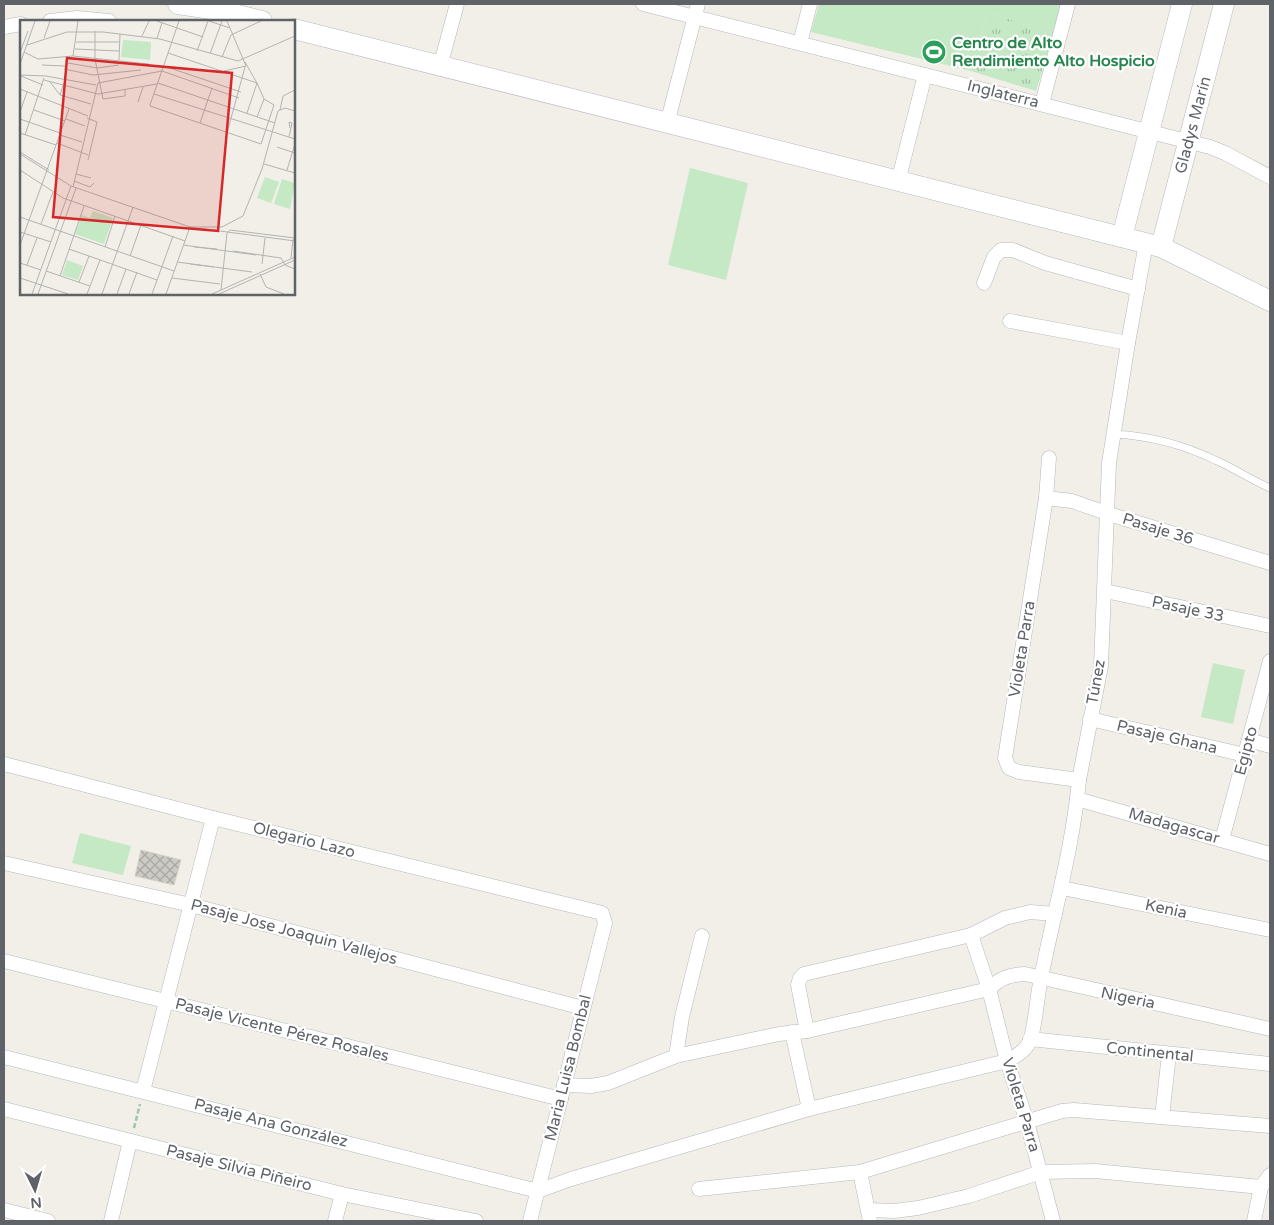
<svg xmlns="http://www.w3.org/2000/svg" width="1274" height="1225" font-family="'Varela Round',sans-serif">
<defs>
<pattern id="grass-tufts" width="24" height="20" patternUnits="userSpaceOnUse" patternTransform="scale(1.25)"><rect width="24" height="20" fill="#c5e8c5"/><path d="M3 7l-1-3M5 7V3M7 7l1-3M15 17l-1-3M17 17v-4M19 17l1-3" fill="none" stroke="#a3c0a4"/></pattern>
<pattern id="building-cross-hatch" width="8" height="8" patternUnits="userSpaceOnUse" patternTransform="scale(1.25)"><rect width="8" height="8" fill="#cccac5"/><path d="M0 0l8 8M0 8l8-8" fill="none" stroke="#a9a8a4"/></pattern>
</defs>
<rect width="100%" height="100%" fill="#f1efe8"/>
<polygon fill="url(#grass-tufts)" points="988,13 1054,32 1036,91 971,71"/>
<g fill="#c5e8c5">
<polygon points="819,4 1061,4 1054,32 988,13 971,71 811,32"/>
<polygon points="690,168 748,183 726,280 668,265"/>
<polygon points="1213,663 1245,670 1233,724 1201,717"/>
<polygon points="80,833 131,846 123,875 72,863"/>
</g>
<polygon fill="url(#building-cross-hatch)" stroke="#d6d1c6" points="141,850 181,860 174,885 135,876"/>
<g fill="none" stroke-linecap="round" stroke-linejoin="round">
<defs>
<path id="lane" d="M1114,434C1150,436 1182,444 1215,460C1234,468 1251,480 1270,488"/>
<g id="street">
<polyline points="643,4 1210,147 1225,153 1270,177"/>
<polyline points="50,21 77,18 109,21"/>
<polyline points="4,27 21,24"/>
<polyline points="800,43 810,4"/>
<polyline points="440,67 457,4"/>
<polyline points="1042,104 1068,4"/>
<polyline points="667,124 698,4"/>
<polyline points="898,182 925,75"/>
<polyline points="984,283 994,257 1001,250 1013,250 1045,263 1138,289"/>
<polyline points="1010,321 1128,343"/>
<polyline points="1049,458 1046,498 1005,758 1009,768 1019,772 1079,780"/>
<polyline points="1046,498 1072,501 1109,514 1270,563"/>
<polyline points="1105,591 1270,626"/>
<polyline points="1090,719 1245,755"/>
<polyline points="1249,740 1270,746"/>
<polyline points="4,764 213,818 602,913 605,923 530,1221"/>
<polyline points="1077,799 1270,854"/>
<polyline points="1222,840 1270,661"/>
<polyline points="4,863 191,905 583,1008"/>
<polyline points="1062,888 1270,930"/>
<polyline points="971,935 1005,918 1030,912 1055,914"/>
<polyline points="4,961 561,1099"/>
<path d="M989,989C1000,978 1009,975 1025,974L1270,1029"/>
<polyline points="807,1031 798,985 800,978 804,974 971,935 989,989 1007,1061 1027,1122 1053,1221"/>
<polyline points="792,1032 809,1109"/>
<polyline points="1030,1039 1270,1064"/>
<polyline points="676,1056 682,1017 702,936"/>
<path d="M4,1057L538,1191L571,1179L809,1109L1007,1061C1018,1055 1027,1050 1031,1038C1036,1019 1037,997 1041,978C1054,912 1073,847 1079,780L1101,666L1109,463L1128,343L1146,243"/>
<polyline points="564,1085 591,1086 608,1083 676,1056 779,1034 807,1031 989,989"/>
<polyline points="143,1091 213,818"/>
<polyline points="4,1109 342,1194 476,1221"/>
<polyline points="1162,1117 1169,1054"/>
<polyline points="860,1172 870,1221"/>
<polyline points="699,1189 860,1172 1062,1111 1074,1110 1270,1126"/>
<polyline points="4,1210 48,1221"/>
<polyline points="868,1210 894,1211 918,1208 969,1196 1041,1172 1095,1171 1261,1187"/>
<polyline points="111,1221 130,1141"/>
<polyline points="335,1221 342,1194"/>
<polyline points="1254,1221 1261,1187 1270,1175"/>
</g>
<g id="secondary">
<polyline points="178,4 218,10 262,21"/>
<polyline points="294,29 1161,247 1270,301"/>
<polyline points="1122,237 1182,4"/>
<polyline points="1161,247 1224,4"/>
</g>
</defs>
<use href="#lane" stroke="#b5b8bc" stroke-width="8"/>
<use href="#street" stroke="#b5b8bc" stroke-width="15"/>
<use href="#secondary" stroke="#b6babf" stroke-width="21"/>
<polyline stroke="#9cc7a9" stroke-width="2.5" stroke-dasharray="5 2.5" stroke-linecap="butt" points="134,1128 140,1104"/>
<use href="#lane" stroke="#fff" stroke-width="7"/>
<use href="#street" stroke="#fff" stroke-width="14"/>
<use href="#secondary" stroke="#fff" stroke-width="20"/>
</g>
<defs>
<symbol id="stadium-disc" viewBox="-11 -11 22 22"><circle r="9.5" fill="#2e9e5b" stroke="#fff"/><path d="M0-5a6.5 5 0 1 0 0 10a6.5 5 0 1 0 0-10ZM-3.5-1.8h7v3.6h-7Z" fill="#fff"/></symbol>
</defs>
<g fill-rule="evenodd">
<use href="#stadium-disc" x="920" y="38" width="28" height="28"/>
</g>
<g text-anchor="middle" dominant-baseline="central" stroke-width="4.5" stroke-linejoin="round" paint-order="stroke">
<g font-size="16" font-weight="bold" fill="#27864d" stroke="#fff" text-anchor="start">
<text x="952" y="43">Centro de Alto<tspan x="952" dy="18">Rendimiento Alto Hospicio</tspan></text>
</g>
<g font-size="16" fill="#5f6368" stroke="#fff">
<text transform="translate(1003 94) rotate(14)">Inglaterra</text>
<text transform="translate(1193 125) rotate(-75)">Gladys Marín</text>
<text transform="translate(1158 529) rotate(17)">Pasaje 36</text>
<text transform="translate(1188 609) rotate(12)">Pasaje 33</text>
<text transform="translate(1022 649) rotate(-81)">Violeta Parra</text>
<text transform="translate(1096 682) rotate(-80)">Túnez</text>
<text transform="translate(1167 737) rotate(13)">Pasaje Ghana</text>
<text transform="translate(1246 751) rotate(-75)">Egipto</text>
<text transform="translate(1174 826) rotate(16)">Madagascar</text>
<text transform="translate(304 840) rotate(14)">Olegario Lazo</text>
<text transform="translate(1166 909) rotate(12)">Kenia</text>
<text transform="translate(294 932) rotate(15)">Pasaje Jose Joaquin Vallejos</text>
<text transform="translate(1128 998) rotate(12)">Nigeria</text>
<text transform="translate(282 1030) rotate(14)">Pasaje Vicente Pérez Rosales</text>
<text transform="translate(1150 1052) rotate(6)">Continental</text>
<text transform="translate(568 1068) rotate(-76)">Maria Luisa Bombal</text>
<text transform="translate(1021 1105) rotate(73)">Violeta Parra</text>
<text transform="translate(271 1123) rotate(14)">Pasaje Ana González</text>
<text transform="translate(239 1168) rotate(14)">Pasaje Silvia Piñeiro</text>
</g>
</g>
<g transform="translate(20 20)">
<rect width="275" height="275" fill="#f1efe8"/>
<path d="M103,20L131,22L130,40L101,37ZM245,157L259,162L251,183L237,178ZM262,159L275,163L270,189L254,184ZM73,191L93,198L84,224L55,214L62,195L70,198ZM47,240L63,246L58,260L42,255Z" fill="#c5e8c5"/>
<path fill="none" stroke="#b3b3b1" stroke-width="1" d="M137,1L183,17M189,1L210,8M75,11V39L83,79L105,76V69M122,16L129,1M24,18L30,1M137,18L142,3M56,22H100M7,25L47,12H83L140,19L218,41L275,16M55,29L99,31M1,30L8,11M177,31L188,1M4,32L18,39L53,36L129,44M148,33L237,63L244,79L254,85L241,124L130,86V85L148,33L159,1M190,34L202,1M53,36L58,1M202,37L211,15L241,1M99,40L100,14M225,42L237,63L227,93M48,43L77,48L99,45M0,44L15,1M22,45L45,46M144,46L221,72M44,49L73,55L121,50M204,51L226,46L207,1M0,55L26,56L76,65M1,56L23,65M24,60L78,74L137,64M30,62L40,75L44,63M138,63L255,103M0,69L68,96M134,74L275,119M40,75L71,84M118,82L123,67M14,90L45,101M260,90L263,76L275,70M0,92L7,72M237,97L244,79M67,98L77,102L68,140M0,99L40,113M46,99L65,106M180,103L192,68M0,113L36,125M207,113L225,47M5,115L24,58M40,115L62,122M269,117L272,103L269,102L270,108M37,123L68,135M257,127L275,133M0,132L29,150M0,134L51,166L170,207L275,221M244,144L275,153M0,150L43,178L165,221M267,150L275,124M56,154L71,158M54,161L70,167L74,163M53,167L78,63L142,51L219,78M0,197L154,251M21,204L33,172M170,207H202L223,196L242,149L258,91L265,88L275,91M0,212L31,222M207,213L210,210L275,218M0,225L49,89M163,225L236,235M85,227L95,196M174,227L197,229M49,229L137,260M213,231L261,238L265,245L275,249M110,236L121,205M271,238L273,219M157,242L232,252M0,243L21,250M170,244L194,247M242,244L245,218M7,245L17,218M26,251L70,266M240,254L246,267L264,274M40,256L64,186M0,258L48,274M152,258L200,264M59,262L69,236M201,270L207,213M12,274L51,166M18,274L56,168M67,274L80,240M82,274L113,187M97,274L106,249M109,274L117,252M132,274L153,216M146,274L170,207M192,274L275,237M199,274L275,240"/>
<path fill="#d62828" fill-opacity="0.15" stroke="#d62828" stroke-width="2.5" d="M47,38L212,53L198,211L33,197Z"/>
<rect width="275" height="275" fill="none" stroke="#5f6368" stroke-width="2.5"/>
</g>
<rect width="1274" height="1225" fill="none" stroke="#5f6368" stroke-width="10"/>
<g transform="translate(35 1190) rotate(175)" stroke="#ffffff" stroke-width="4" paint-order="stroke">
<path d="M0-4L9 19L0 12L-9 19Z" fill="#5f6368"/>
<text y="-8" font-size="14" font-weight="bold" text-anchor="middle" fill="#5f6368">N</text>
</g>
</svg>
